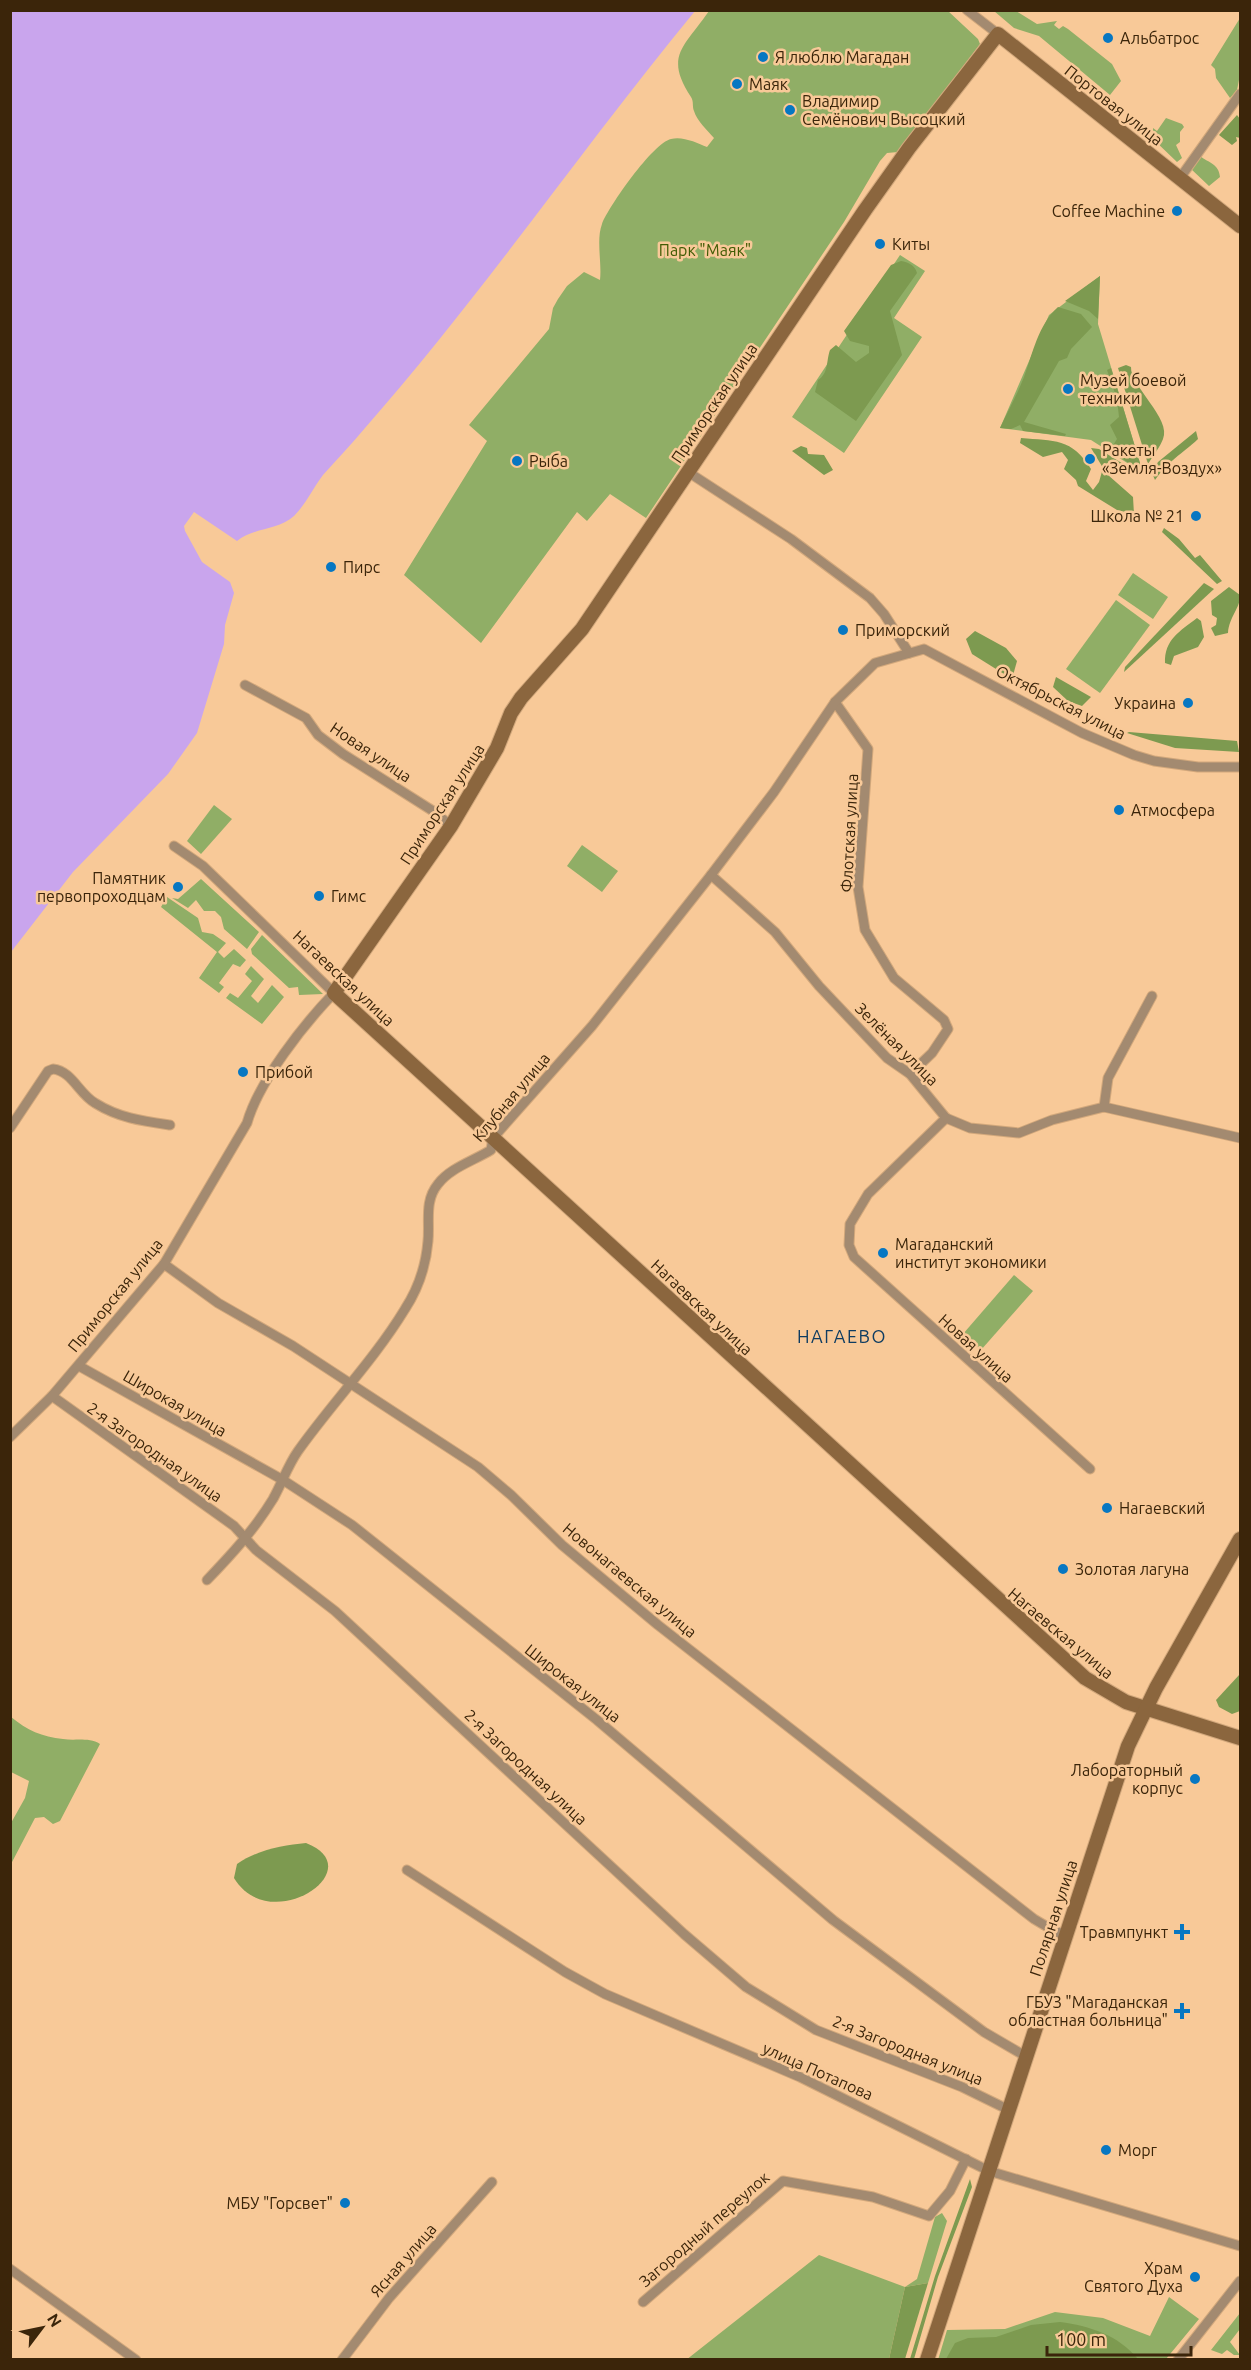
<svg xmlns="http://www.w3.org/2000/svg" width="1251" height="2370" font-family="Ubuntu,sans-serif">
<rect width="100%" height="100%" fill="#f8c998"/>
<g fill="#90ae66">
<path d="M709,11H948L978,39L980,44L902,148L898,152L887,153L880,161L844,222L646,518L610,494L587,521L577,512L481,643L404,575L487,441L469,425L549,329L553,308L558,299L567,286L584,272L600,280C602,263 596,240 602,224C609,206 653,143 671,139C683,136 697,143 707,147L714,138C707,130 697,121 694,111C692,106 694,102 691,97C664,56 684,47 709,11Z"/>
<polygon points="994,11 1016,11 1037,24 1057,21 1054,25 1059,29 1063,26 1068,29 1112,64 1121,81 1110,95 1039,36 1014,28"/>
<polygon points="1240,18 1239,80 1237,90 1230,98 1216,78 1215,69 1211,65"/>
<polygon points="1166,118 1182,124 1184,127 1180,132 1180,142 1176,145 1182,158 1177,162 1153,139 1153,128 1157,131"/>
<path d="M1200,156C1209,163 1219,164 1220,177L1209,186L1190,168Z"/>
<polygon points="900,255 925,271 894,318 922,337 844,453 792,417"/>
<polygon points="1100,276 1098,324 1143,473 1091,440 1000,428 1049,315"/>
<polygon points="1133,573 1168,597 1153,619 1118,595"/>
<polygon points="1116,600 1150,625 1100,693 1066,669"/>
<polygon points="214,805 232,819 201,854 187,841"/>
<polygon points="582,845 618,871 602,892 567,866"/>
<polygon points="201,879 259,932 247,949 224,929 221,917 215,911 204,911 196,900 188,908 172,898 178,899"/>
<polygon points="167,897 198,918 202,932 213,934 226,943 218,952 224,958 234,949 246,960 240,967 233,964 219,983 224,987 219,993 199,978 217,952 161,907"/>
<polygon points="262,935 323,994 299,995 298,987 289,988 252,954 251,949"/>
<polygon points="251,966 264,979 251,996 258,1003 272,985 284,997 262,1024 226,998 230,993 238,998 252,981 245,974"/>
<polygon points="1014,1275 1033,1291 981,1350 963,1334"/>
<path d="M11,1717C27,1730 42,1737 63,1739C75,1741 89,1737 100,1744L60,1821L53,1824L44,1817L35,1818L11,1864V1823L25,1798L29,1781L11,1772Z"/>
<polygon points="942,2213 947,2221 928,2283 905,2287 889,2359 686,2360 819,2255 905,2287 917,2279 935,2217"/>
<polygon points="1169,2297 1199,2319 1166,2359 938,2360 947,2330 1005,2329 1055,2312 1103,2318 1150,2336"/>
<polygon points="1240,2313 1240,2329 1230,2342 1240,2355 1234,2355 1227,2350 1222,2354 1211,2350"/>
</g>
<g fill="#7d9a50">
<polygon points="1237,115 1240,119 1240,138 1236,137 1237,141 1232,145 1219,135"/>
<path d="M901,261C908,262 915,265 917,273L890,311L902,355L856,421L815,392L818,380C829,373 826,361 830,350L836,345L856,362L869,353V346L850,341L844,331L891,265Z"/>
<polygon points="1100,276 1098,319 1089,311 1065,301"/>
<path d="M1058,307L1081,314L1092,327L1071,349L1067,358L1059,361L1024,422L1066,434L1065,436L1023,431L1020,425L1011,429L1000,428C1008,411 1017,395 1024,377C1033,353 1038,325 1058,307Z"/>
<path d="M1126,365L1131,367C1130,386 1172,419 1163,439C1160,447 1153,456 1148,464L1118,368Z"/>
<polygon points="1111,368 1143,473 1110,450 1117,439 1110,425 1119,417 1117,399 1107,370"/>
<path d="M1196,431L1198,439C1181,455 1169,460 1155,480L1152,473L1158,462Z"/>
<path d="M1021,438C1054,441 1072,438 1091,469L1086,481L1093,490L1099,482L1103,468L1091,448L1099,449L1133,470L1128,472L1112,465L1108,475L1133,497L1134,514L1117,510L1078,486L1076,480L1064,469L1068,460L1062,452L1043,457L1020,443Z"/>
<polygon points="801,446 807,448 808,454 824,455 833,470 824,475 792,451"/>
<polygon points="1164,528 1179,539 1195,558 1200,555 1222,581 1217,584 1162,532"/>
<polygon points="1204,583 1214,589 1124,672 1125,667"/>
<path d="M1229,587L1240,595C1241,607 1229,617 1228,633L1215,636L1211,628L1216,625L1217,618L1212,615L1211,601Z"/>
<path d="M1197,618L1201,621L1204,637L1198,647L1174,656L1171,665L1165,663C1164,640 1180,631 1197,618Z"/>
<polygon points="975,631 1006,648 1017,661 1012,679 972,654 966,639"/>
<polygon points="1056,677 1091,697 1082,706 1068,701 1053,687"/>
<polygon points="1129,732 1237,741 1239,752 1175,748 1127,733"/>
<polygon points="1240,1674 1240,1711 1232,1714 1219,1707 1216,1700"/>
<path d="M306,1843C373,1869 270,1938 234,1878L237,1864C257,1850 283,1845 306,1843Z"/>
<polygon points="970,2179 972,2187 938,2277 914,2359 910,2359 935,2276"/>
<polygon points="928,2283 905,2359 889,2359 905,2287"/>
<path d="M1060,2322C1090,2326 1118,2335 1138,2359H946L955,2343L968,2338L996,2337L1031,2325Z"/>
</g>
<path fill="#c9a5ed" d="M11,10L695,11C583,147 482,295 365,428C352,444 337,459 323,475C313,488 306,504 294,516C277,531 254,527 237,541L194,512L184,526L185,531L202,562L230,582L234,593L225,625L224,644L197,733L168,774L73,872L11,952Z"/>
<g fill="none" stroke-linecap="round" stroke-linejoin="round">
<defs>
<g id="street">
<polyline points="967,10 998,34"/>
<polyline points="1180,178 1240,94"/>
<polyline points="688,472 791,539 870,598 884,614 909,653"/>
<polyline points="245,685 306,718 318,735 343,754 433,811 451,826"/>
<polyline points="835,702 868,749 858,887 865,930 894,978 944,1020 948,1029 932,1053 910,1074"/>
<polyline points="711,875 775,932 819,986 887,1058 910,1074 946,1118 868,1194 850,1224 849,1245 854,1257 1090,1469"/>
<polyline points="1104,1107 1108,1078 1152,996"/>
<polyline points="946,1118 970,1128 1019,1133 1052,1120 1104,1107 1240,1138"/>
<path d="M10,1128L48,1071L53,1069C72,1071 79,1094 95,1103C119,1118 142,1121 170,1125"/>
<polyline points="164,1264 218,1303 293,1346 478,1467 511,1495 562,1545 658,1625 1034,1919 1056,1932 1066,1934"/>
<polyline points="79,1366 283,1480 352,1525 597,1720 833,1920 984,2032 1027,2057"/>
<polyline points="52,1396 234,1526 256,1550 335,1611 684,1934 746,1987 816,2030 962,2087 1009,2110"/>
<path d="M10,1437L52,1396L164,1264L247,1123C259,1081 304,1024 334,993L203,866L174,846"/>
<path d="M207,1580C232,1554 254,1530 273,1499C282,1483 288,1465 298,1451C332,1403 374,1360 405,1309C418,1289 426,1265 428,1241C430,1221 424,1201 438,1184C450,1168 473,1161 491,1150L493,1138L592,1026L711,875L774,792L835,702L875,663L924,649L1082,733L1134,755L1154,761L1198,767H1240"/>
<polyline points="407,1870 565,1972 605,1994 800,2077 989,2171 1240,2246"/>
<polyline points="10,2269 136,2360"/>
<polyline points="643,2302 783,2181 873,2197 929,2216 950,2191 966,2159"/>
<polyline points="342,2360 389,2298 492,2182"/>
<polyline points="1178,2360 1240,2281"/>
</g>
<g id="secondary">
<polyline points="1240,226 998,34 909,148 865,210 582,629 521,698 511,713 497,748 451,826 334,993 1085,1678 1126,1702 1240,1738"/>
<polyline points="927,2360 1128,1746 1156,1688 1240,1539"/>
</g>
</defs>
<use href="#street" stroke="#d2a87c" stroke-width="11"/>
<use href="#secondary" stroke="#d2a87c" stroke-width="16"/>
<use href="#street" stroke="#a38a70" stroke-width="9"/>
<use href="#secondary" stroke="#8b663e" stroke-width="14"/>
</g>
<g fill="#0777c2" stroke="#f8c998" stroke-width="2">
<circle cx="1108" cy="38" r="6"/>
<circle cx="763" cy="57" r="6"/>
<circle cx="737" cy="84" r="6"/>
<circle cx="790" cy="110" r="6"/>
<circle cx="1177" cy="211" r="6"/>
<circle cx="880" cy="244" r="6"/>
<circle cx="1068" cy="389" r="6"/>
<circle cx="1090" cy="459" r="6"/>
<circle cx="517" cy="461" r="6"/>
<circle cx="1196" cy="516" r="6"/>
<circle cx="331" cy="567" r="6"/>
<circle cx="843" cy="630" r="6"/>
<circle cx="1188" cy="703" r="6"/>
<circle cx="1119" cy="810" r="6"/>
<circle cx="178" cy="887" r="6"/>
<circle cx="319" cy="896" r="6"/>
<circle cx="243" cy="1072" r="6"/>
<circle cx="883" cy="1253" r="6"/>
<circle cx="1107" cy="1508" r="6"/>
<circle cx="1063" cy="1569" r="6"/>
<circle cx="1195" cy="1779" r="6"/>
<path d="M1179 1923h6v6h6v6h-6v6h-6v-6h-6v-6h6z"/>
<path d="M1179 2002h6v6h6v6h-6v6h-6v-6h-6v-6h6z"/>
<circle cx="1106" cy="2150" r="6"/>
<circle cx="345" cy="2203" r="6"/>
<circle cx="1195" cy="2277" r="6"/>
</g>
<g text-anchor="middle" dominant-baseline="central" stroke-width="5" stroke-linejoin="round" paint-order="stroke">
<g font-size="16" fill="#3b250a" stroke="#f8c998" text-anchor="start">
<text x="1120" y="38">Альбатрос</text>
<text x="775" y="57">Я люблю Магадан</text>
<text x="749" y="84">Маяк</text>
<text x="802" y="101">Владимир<tspan x="802" dy="18">Семёнович Высоцкий</tspan></text>
<text x="1165" y="211" text-anchor="end">Coffee Machine</text>
<text x="892" y="244">Киты</text>
<text x="1080" y="380">Музей боевой<tspan x="1080" dy="18">техники</tspan></text>
<text x="1102" y="450">Ракеты<tspan x="1102" dy="18">«Земля-Воздух»</tspan></text>
<text x="529" y="461">Рыба</text>
<text x="1184" y="516" text-anchor="end">Школа № 21</text>
<text x="343" y="567">Пирс</text>
<text x="855" y="630">Приморский</text>
<text x="1176" y="703" text-anchor="end">Украина</text>
<text x="1131" y="810">Атмосфера</text>
<text x="166" y="878" text-anchor="end">Памятник<tspan x="166" dy="18">первопроходцам</tspan></text>
<text x="331" y="896">Гимс</text>
<text x="255" y="1072">Прибой</text>
<text x="895" y="1244">Магаданский<tspan x="895" dy="18">институт экономики</tspan></text>
<text x="1119" y="1508">Нагаевский</text>
<text x="1075" y="1569">Золотая лагуна</text>
<text x="1183" y="1770" text-anchor="end">Лабораторный<tspan x="1183" dy="18">корпус</tspan></text>
<text x="1168" y="1932" text-anchor="end">Травмпункт</text>
<text x="1168" y="2002" text-anchor="end">ГБУЗ "Магаданская<tspan x="1168" dy="18">областная больница"</tspan></text>
<text x="1118" y="2150">Морг</text>
<text x="333" y="2203" text-anchor="end">МБУ "Горсвет"</text>
<text x="1183" y="2268" text-anchor="end">Храм<tspan x="1183" dy="18">Святого Духа</tspan></text>
</g>
<g font-size="16" fill="#3b250a" stroke="#f8c998">
<text transform="translate(1114 105) rotate(38)">Портовая улица</text>
<text transform="translate(714 403) rotate(-56)">Приморская улица</text>
<text transform="translate(1061 702) rotate(27)">Октябрьская улица</text>
<text transform="translate(371 752) rotate(34)">Новая улица</text>
<text transform="translate(442 804) rotate(-57)">Приморская улица</text>
<text transform="translate(849 833) rotate(-87)">Флотская улица</text>
<text transform="translate(344 978) rotate(43)">Нагаевская улица</text>
<text transform="translate(897 1044) rotate(45)">Зелёная улица</text>
<text transform="translate(511 1097) rotate(-50)">Клубная улица</text>
<text transform="translate(115 1295) rotate(-51)">Приморская улица</text>
<text transform="translate(702 1307) rotate(43)">Нагаевская улица</text>
<text transform="translate(976 1348) rotate(42)">Новая улица</text>
<text transform="translate(175 1403) rotate(30)">Широкая улица</text>
<text transform="translate(155 1452) rotate(35)">2-я Загородная улица</text>
<text transform="translate(630 1580) rotate(40)">Новонагаевская улица</text>
<text transform="translate(1061 1633) rotate(40)">Нагаевская улица</text>
<text transform="translate(573 1683) rotate(38)">Широкая улица</text>
<text transform="translate(526 1767) rotate(43)">2-я Загородная улица</text>
<text transform="translate(1053 1918) rotate(-72)">Полярная улица</text>
<text transform="translate(908 2050) rotate(22)">2-я Загородная улица</text>
<text transform="translate(818 2071) rotate(24)">улица Потапова</text>
<text transform="translate(704 2229) rotate(-41)">Загородный переулок</text>
<text transform="translate(403 2260) rotate(-49)">Ясная улица</text>
</g>
<g font-size="16" fill="#415c05" stroke="#f8c998">
<text x="705" y="250">Парк "Маяк"</text>
</g>
<g font-size="18" letter-spacing="1.5" fill="#0e3c61" stroke="#f8c998">
<text x="842" y="1336">НАГАЕВО</text>
</g>
</g>
<rect width="1251" height="2370" fill="none" stroke="#3b250a" stroke-width="24"/>
<g transform="translate(42 2328) rotate(58)" stroke="#f8c998" stroke-width="4.5" paint-order="stroke">
<path d="M0-4.5L10 22L0 15L-10 22Z" fill="#3b250a"/>
<text y="-9" font-size="16" font-weight="bold" text-anchor="middle" fill="#3b250a">N</text>
</g>
<path d="M1047 2346v9h144v-9" fill="none" stroke="#3b250a" stroke-width="3"/>
<text x="1056" y="2346" font-size="18" fill="#3b250a" stroke="#f8c998" stroke-width="4.5" paint-order="stroke">100 m</text>
</svg>
